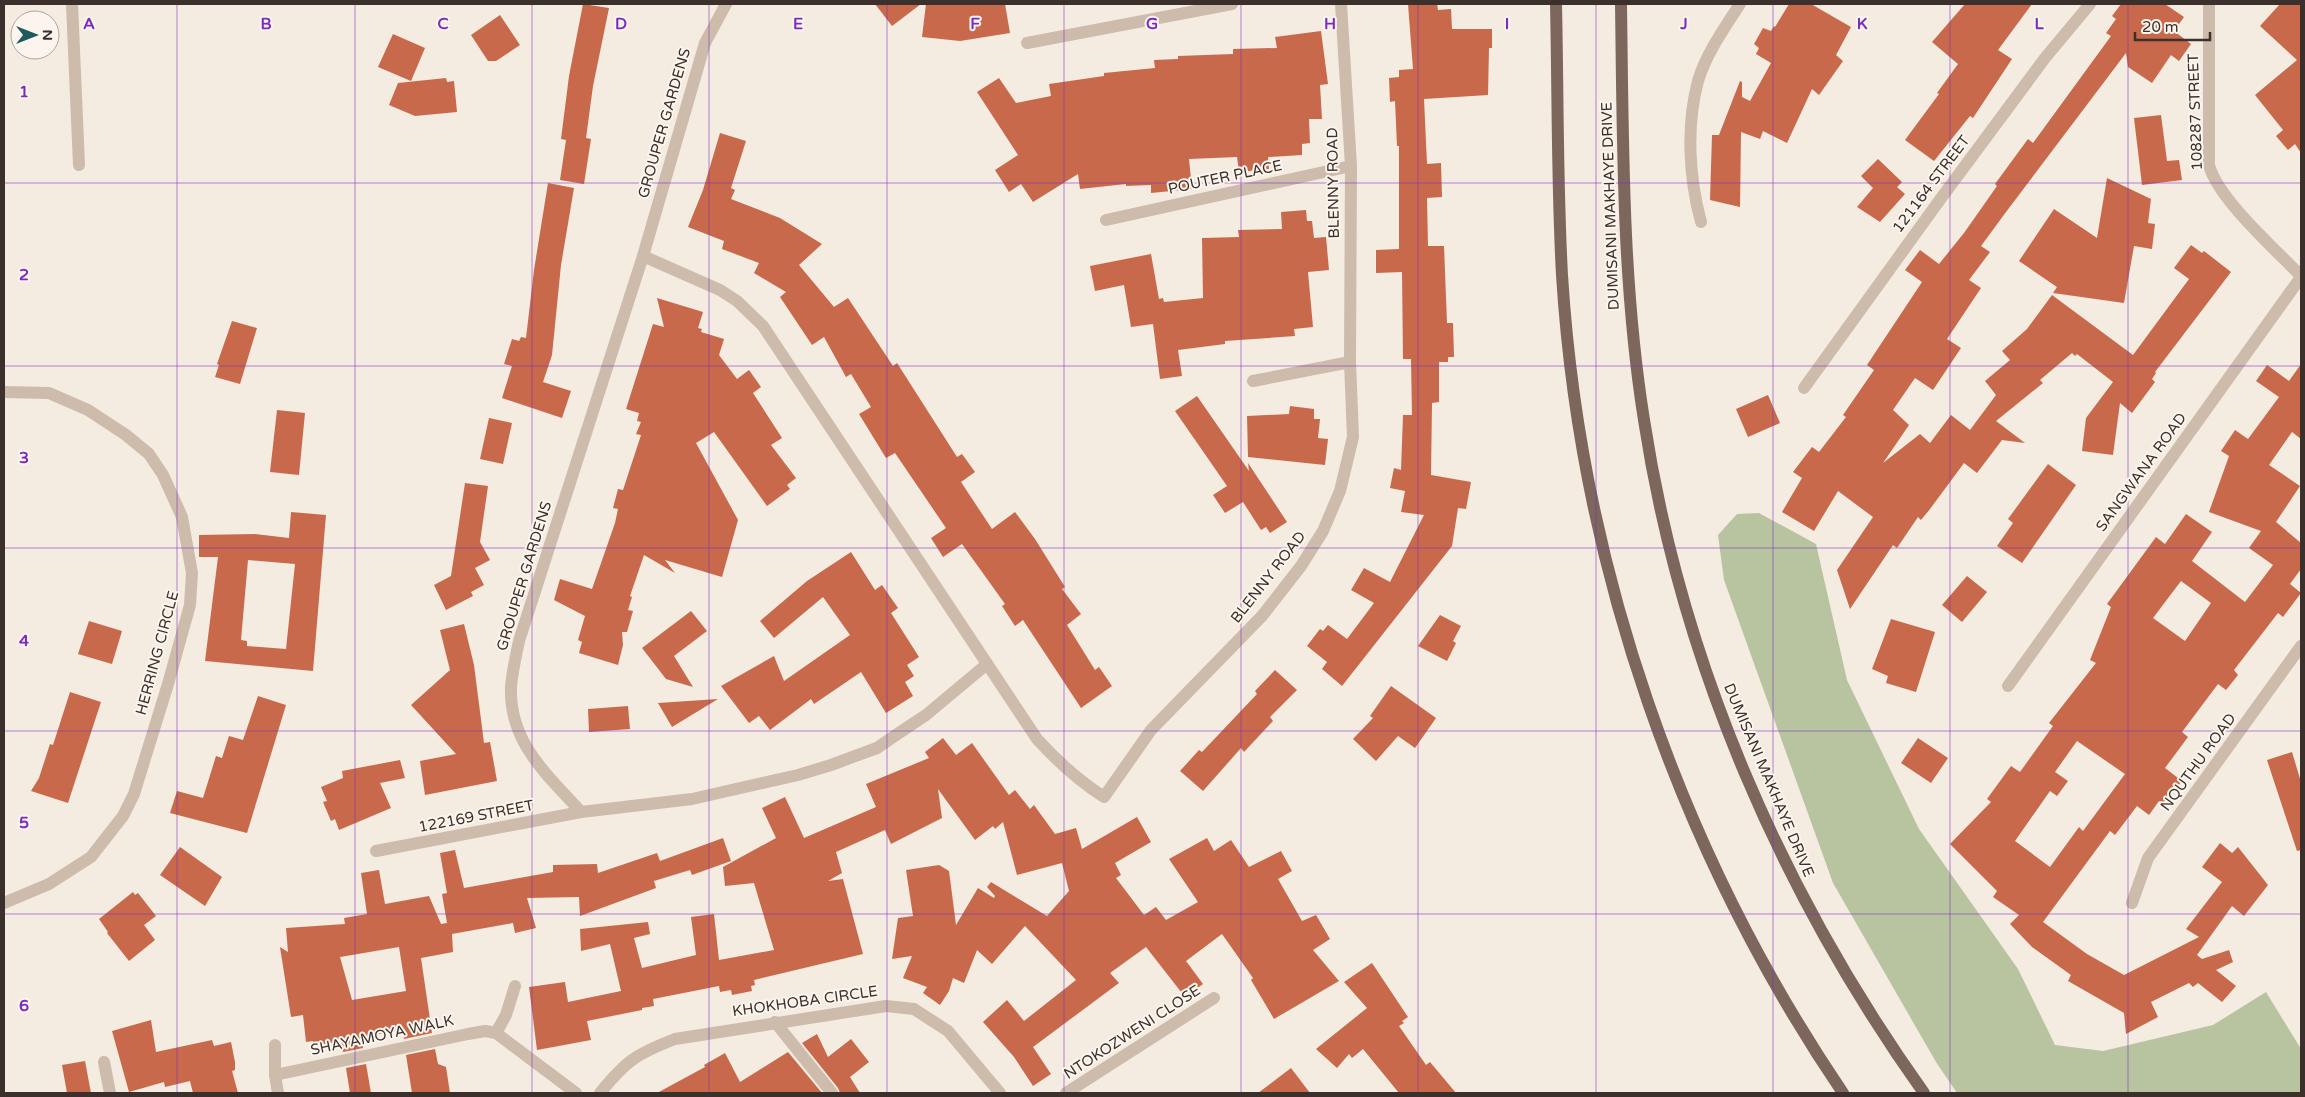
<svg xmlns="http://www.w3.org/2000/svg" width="2305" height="1097" font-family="'Varela Round',sans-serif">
<rect width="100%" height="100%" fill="#f4ebe1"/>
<polygon fill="#b8c4a0" points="1759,513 1816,544 1847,680 1919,829 2018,969 2055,1045 2103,1051 2213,1025 2266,992 2301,1049 2301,1093 1957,1093 1936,1062 1833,883 1724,580 1718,535 1737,514"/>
<g fill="#c8694b" fill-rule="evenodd">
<polygon points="583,4 609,8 593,86 586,138 591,139 584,184 560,180 566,140 561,139 569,76"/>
<polygon points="875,4 921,4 892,26"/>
<polygon points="926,4 1005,4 1010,33 960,41 922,37"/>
<polygon points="1408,4 1437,4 1438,10 1451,9 1452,29 1492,29 1492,48 1489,48 1488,95 1424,99 1427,164 1441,163 1442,197 1427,198 1428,246 1444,246 1447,323 1453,323 1454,357 1448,357 1448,362 1439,362 1439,402 1432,403 1431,475 1471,482 1466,509 1458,508 1452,546 1342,686 1322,669 1327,662 1307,646 1320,629 1323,631 1328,625 1347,639 1374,603 1351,590 1364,568 1390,582 1424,515 1401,512 1405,491 1390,488 1394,468 1401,470 1403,415 1412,415 1411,359 1403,359 1402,272 1376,273 1376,250 1399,249 1399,146 1397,146 1395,101 1390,102 1389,78 1399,77 1399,70 1413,69"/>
<polygon points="1789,4 1811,4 1851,27 1836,55 1843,61 1819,95 1812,89 1787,143 1763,131 1760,139 1741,132 1740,207 1710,200 1712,135 1719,135 1740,81 1742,82 1742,97 1750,101 1771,63 1756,54 1759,48 1754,44 1763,28 1771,31 1774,26 1775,27"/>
<polygon points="1965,4 2032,4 1998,50 2012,59 1973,118 1970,116 1934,161 1905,140 1939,94 1937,93 1958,64 1932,42"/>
<polygon points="2121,4 2165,4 2184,17 2174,31 2191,44 2179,61 2171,55 2152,83 2128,67 2126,53 2006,212 1981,246 1990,252 1969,280 1981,288 1947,339 1961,348 1933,390 1915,378 1893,410 1909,425 1883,463 1920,434 1930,443 1951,415 1970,430 1996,395 1985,381 2010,360 2002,351 2027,329 2052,295 2133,355 2189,279 2174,268 2191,245 2202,253 2204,251 2231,272 2155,372 2156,373 2152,379 2155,382 2132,413 2120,403 2113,455 2082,451 2086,418 2113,382 2077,354 2075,356 2072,353 2040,380 2043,383 1996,421 2025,443 2002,440 1977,473 1964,463 1930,509 1921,520 1918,517 1897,548 1893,545 1850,609 1837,570 1873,517 1838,491 1814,531 1782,512 1802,478 1793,472 1812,447 1819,452 1846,417 1843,415 1874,370 1867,365 1922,282 1905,270 1920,250 1939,264 1964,233 1997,186 1995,184 2028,139 2033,143 2111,36 2106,33 2116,19 2112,16"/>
<polygon points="2280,4 2301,4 2301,153 2295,144 2288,150 2276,136 2283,130 2255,95 2297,60 2260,26"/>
<polygon points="500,15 520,45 496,61 488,61 471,35"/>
<polygon points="1321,31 1328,84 1320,85 1322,119 1309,119 1310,143 1302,144 1302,155 1268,157 1269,169 1239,172 1237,157 1189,159 1192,189 1151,193 1151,185 1126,186 1126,184 1080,189 1078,174 1033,202 1021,184 1009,192 995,170 1018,155 977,92 999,78 1016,103 1051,96 1049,84 1104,76 1104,73 1155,68 1154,60 1178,59 1178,56 1233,54 1233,49 1277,48 1275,37"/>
<polygon points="393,34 425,48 411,81 378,67"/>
<polygon points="446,78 447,82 454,81 457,112 415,116 389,105 398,83"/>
<polygon points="2161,115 2167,161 2179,160 2182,180 2142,185 2134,118"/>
<polygon points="720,133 746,141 731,188 735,190 731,199 780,218 822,244 799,265 834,307 848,298 893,366 897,363 957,457 962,454 975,472 961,482 992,529 1015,512 1035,539 1065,587 1062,589 1081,614 1067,625 1095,670 1099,667 1112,686 1081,708 1023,620 1015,626 1002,606 1005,604 962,544 943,557 931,538 946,528 895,453 886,458 859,414 871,407 851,374 846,377 824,337 812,345 780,297 786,292 754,273 759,263 722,249 724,241 688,227 703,190"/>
<polygon points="1878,159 1902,182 1897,187 1905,194 1880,222 1857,207 1873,188 1861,176"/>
<polygon points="2107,178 2151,199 2148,223 2155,224 2152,249 2134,246 2124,303 2053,293 2057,287 2019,261 2054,209 2097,238"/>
<polygon points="548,183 574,188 561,265 552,355 543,382 571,391 562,418 502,398 512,366 504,364 512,339 519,341 521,337 526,338 534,270"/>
<polygon points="1306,210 1307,221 1312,221 1314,238 1326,237 1329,270 1308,272 1313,327 1294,329 1295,336 1225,341 1225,344 1178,350 1182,376 1160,379 1153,324 1131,327 1124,285 1095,291 1090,266 1151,254 1159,299 1163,298 1164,302 1203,298 1202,238 1239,237 1238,230 1282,229 1281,212"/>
<polygon points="657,298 703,312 698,328 702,329 701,332 724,339 719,355 737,379 749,370 761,387 753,393 782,438 771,445 796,478 787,485 790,489 767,506 714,432 696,443 738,520 722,577 665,560 675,573 644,555 630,596 632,597 628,610 633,611 627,632 622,632 623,645 618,665 579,653 582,642 578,640 585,616 554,600 560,579 592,589 615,523 618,509 613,508 618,489 623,490 641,435 636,434 641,422 637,421 639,413 626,409 653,324 664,327"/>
<polygon points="232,321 257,328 240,384 215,377 219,365 217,364"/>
<path d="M2301,364V439L2292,432L2269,465L2300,486L2276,522L2301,543V569L2290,584L2301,593L2283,617L2278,613L2234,670L2238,675L2226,690L2218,684L2182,732L2188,737L2165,768L2182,781L2164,804L2159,801L2149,815L2137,806L2115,835L2110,831L2043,922L2087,954L2124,975L2199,937L2186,929L2222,882L2202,867L2220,843L2232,853L2238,847L2268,885L2244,916L2232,906L2197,955L2202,959L2229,950L2233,962L2216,970L2236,986L2222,1002L2198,983L2193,987L2189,983L2151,1002L2158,1017L2126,1034L2124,1013L2068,981L2071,975L2032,947L2010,924L2019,915L1993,897L1997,891L1950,844L1991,802L1987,799L2011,766L2020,772L2053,726L2049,723L2096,663L2090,660L2111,607L2107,604L2156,537L2165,544L2186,514L2212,532L2192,561L2245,602L2273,565L2249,548L2261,531L2209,512L2229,456L2221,451L2235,430L2248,439L2279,397L2256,381L2267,365L2289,381ZM2181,581L2211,603L2185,641L2153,618ZM2077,741L2125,774L2083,831L2079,827L2050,867L2015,841L2050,791L2057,796L2068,781L2055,772Z"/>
<polygon points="1768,395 1780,423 1748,437 1736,409"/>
<polygon points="1197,396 1249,471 1248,463 1287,522 1270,533 1266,527 1261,530 1243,502 1225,513 1213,495 1227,486 1175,411"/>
<polygon points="1290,406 1314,409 1314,419 1320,419 1318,438 1328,439 1325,465 1248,457 1247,416 1289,414"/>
<polygon points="277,410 305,413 299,475 270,472"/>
<polygon points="489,418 512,423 503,464 480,459"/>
<polygon points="2048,464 2076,485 2022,563 1997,546 2013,523 2008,519"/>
<polygon points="465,483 488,486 480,542 490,560 475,568 484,585 471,592 473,596 446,610 434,585 451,576"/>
<path d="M291,512L326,515L313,671L205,661L218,557H199V535L255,534L289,538ZM248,560L295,564L286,649L247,646V641L241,640Z"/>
<polygon points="851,552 875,590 882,585 898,608 891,613 919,657 907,665 914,676 905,682 913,696 886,713 861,672 814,704 811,699 770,730 759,716 749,723 721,686 774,656 784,681 850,635 823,597 774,638 760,621 807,581"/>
<polygon points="1967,576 1987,592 1962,622 1942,605"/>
<polygon points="691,611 707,631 674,656 693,687 666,679 642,648"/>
<polygon points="1440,615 1461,626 1453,641 1456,643 1447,661 1418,646"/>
<polygon points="1891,619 1935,632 1916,692 1886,683 1888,676 1872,669"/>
<polygon points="89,621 122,631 112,664 78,654"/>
<polygon points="464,624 474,665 484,743 490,742 497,781 425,795 420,761 456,754 411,705 450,670 440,630"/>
<polygon points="1275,670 1297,690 1270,717 1273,721 1244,752 1241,748 1203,791 1180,771 1199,750 1202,752 1257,694 1255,691"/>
<polygon points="1391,686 1436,718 1415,748 1398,736 1376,761 1353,739 1373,718 1370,716"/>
<polygon points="70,692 101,702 68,803 31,791 39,778 50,744 53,745"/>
<polygon points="258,696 286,705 247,833 170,813 177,791 203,798 216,756 222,758 229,736 243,740"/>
<polygon points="718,699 672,727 658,703"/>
<polygon points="628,706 630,729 589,732 588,709"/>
<polygon points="943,738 956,755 972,743 1009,795 1015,790 1030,809 1034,805 1055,834 1076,828 1082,849 1137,817 1151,842 1115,863 1121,875 1116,878 1144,915 1156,907 1166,920 1198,902 1169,859 1207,838 1214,851 1231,840 1249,867 1281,851 1292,871 1278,879 1302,921 1316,915 1330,939 1313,950 1339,981 1274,1019 1251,980 1253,978 1222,934 1186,961 1203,984 1185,997 1146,947 1110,973 1119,983 1033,1047 1051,1074 1033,1086 1014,1057 983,1022 1007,1000 1024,1021 1076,980 1025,926 992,964 977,950 964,983 953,978 949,991 940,1005 923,993 927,987 903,978 912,956 892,959 898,918 913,916 906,870 939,865 949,871 956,925 978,888 994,898 995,896 987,887 991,882 1047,916 1069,891 1062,863 1017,875 1003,822 995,829 993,826 975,840 938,789 942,818 891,844 885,830 836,852 842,873 828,881 843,879 863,954 754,980 755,985 751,986 752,991 732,995 731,990 720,992 719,986 653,999 654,1006 642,1008 642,1010 587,1021 591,1040 537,1050 529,987 565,982 568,1002 621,991 610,944 581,951 580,929 648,922 650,934 634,938 642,968 696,955 691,917 714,914 719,960 774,950 754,883 725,886 723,867 776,838 762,808 785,797 804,838 876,807 866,784 929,758 925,752"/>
<polygon points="1918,738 1948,758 1931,783 1901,763"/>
<polygon points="2292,752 2301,782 2301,850 2297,851 2267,760"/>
<polygon points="400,760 405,778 380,783 391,808 339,830 335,819 331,821 323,802 327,801 321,787 343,778 342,771"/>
<path d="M723,838L731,861L692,875L690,870L654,881L656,888L580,916L579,897L527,898L536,928L515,933L513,923L452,934L453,952L421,958L432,1033L404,1039L402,1030L361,1037L363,1048L343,1052L341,1041L314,1046L313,1041L306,1042L303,1015L291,1017L280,947L288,952L286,928L345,924L344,918L367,914L361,873L379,870L385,904L429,896L441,924L447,923L442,894L447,893L440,853L455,850L464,888L553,872V865L597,864L598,873L657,853L660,861ZM399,947L406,991L352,1000L340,957Z"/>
<polygon points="180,847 222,877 205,906 160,875"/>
<polygon points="133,892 135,895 138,893 156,916 144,925 155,940 129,961 107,933 108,932 99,919"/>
<polygon points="1372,963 1408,1017 1402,1021 1404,1023 1399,1026 1426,1065 1430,1062 1456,1093 1399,1093 1363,1049 1352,1058 1349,1054 1337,1068 1316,1049 1367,1008 1344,982"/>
<polygon points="151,1020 156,1052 212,1040 214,1046 231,1042 235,1062 235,1070 232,1071 238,1093 193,1093 190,1081 165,1087 164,1082 129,1092 112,1031"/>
<polygon points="817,1034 828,1057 851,1039 869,1062 850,1077 860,1093 840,1093 838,1088 802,1043"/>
<polygon points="435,1049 438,1064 446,1067 450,1093 412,1093 406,1055"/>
<polygon points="788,1052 822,1093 657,1093 705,1067 704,1065 725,1053 740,1082"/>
<polygon points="85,1061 91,1093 67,1093 62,1065"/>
<polygon points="366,1064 371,1093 350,1093 346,1068"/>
<polygon points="1291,1068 1310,1093 1258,1093"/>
</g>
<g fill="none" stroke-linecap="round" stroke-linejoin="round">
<g stroke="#cdbbac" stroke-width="12">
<polyline points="72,4 79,165"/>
<path d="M726,4L705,43L643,256L519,641C516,656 512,672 511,687C509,743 547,774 581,812L692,799L798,775L831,765L877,748L896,735L926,715L987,664"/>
<path d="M2209,4V165C2218,199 2275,249 2301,276"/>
<polyline points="1027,43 1232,4"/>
<polyline points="1106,220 1351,166"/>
<path d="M1701,222C1689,178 1686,126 1698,81C1706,54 1725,27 1740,4"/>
<path d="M643,256L720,290L737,301L763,326L1037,739C1058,762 1079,781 1104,797L1151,730L1262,616L1301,566L1323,531L1340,491L1353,437L1350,362L1351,166L1341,4"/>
<polyline points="1253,381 1350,362"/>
<polyline points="1804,388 1939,201 2045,58 2090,4"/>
<polyline points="4,392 49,393 88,410 126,435 149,454 163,475 182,517 192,573 190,605 168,684 134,794 123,816 91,857 49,884 4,903"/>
<polyline points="2008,686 2301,277"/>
<polyline points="376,851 581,812"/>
<polyline points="2132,903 2148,858 2301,646"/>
<polyline points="775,1022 832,1093"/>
<polyline points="496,1033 506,1015 515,986"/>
<polyline points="275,1045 275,1075 278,1093"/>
<polyline points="104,1062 110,1093"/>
<polyline points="275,1075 468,1034 485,1031 496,1033 576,1093"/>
<path d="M600,1093C626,1061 636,1054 675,1039L886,1006L914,1009L948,1031L1000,1093"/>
<polyline points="1066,1093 1214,998"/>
</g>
<g stroke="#7d675c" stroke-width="12">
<path d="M1556,4C1558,94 1557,185 1562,275C1580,565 1680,853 1843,1093"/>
<path d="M1621,4C1623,143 1622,282 1644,420C1681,662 1782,894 1924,1093"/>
</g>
</g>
<path fill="none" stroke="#7b2cbf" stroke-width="1" stroke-opacity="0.55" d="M177,4V1093M355,4V1093M532,4V1093M709,4V1093M887,4V1093M1064,4V1093M1241,4V1093M1418,4V1093M1596,4V1093M1773,4V1093M1950,4V1093M2128,4V1093M4,183H2301M4,366H2301M4,548H2301M4,731H2301M4,914H2301"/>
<g text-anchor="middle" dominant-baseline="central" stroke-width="4" stroke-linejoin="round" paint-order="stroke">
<g font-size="15" fill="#3b302b" stroke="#fbf5ee">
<text transform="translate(2195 112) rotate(-92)">108287 STREET</text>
<text transform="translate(664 123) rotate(-74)">GROUPER GARDENS</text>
<text transform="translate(1225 177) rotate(-12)">POUTER PLACE</text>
<text transform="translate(1333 183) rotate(-91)">BLENNY ROAD</text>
<text transform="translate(1931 184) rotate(-53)">121164 STREET</text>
<text transform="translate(1610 206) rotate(-92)">DUMISANI MAKHAYE DRIVE</text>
<text transform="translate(2141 472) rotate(-54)">SANGWANA ROAD</text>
<text transform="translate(524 576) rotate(-73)">GROUPER GARDENS</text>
<text transform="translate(1268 577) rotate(-52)">BLENNY ROAD</text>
<text transform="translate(157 653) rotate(-75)">HERRING CIRCLE</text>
<text transform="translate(2198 762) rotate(-54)">NQUTHU ROAD</text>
<text transform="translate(1769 780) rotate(67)">DUMISANI MAKHAYE DRIVE</text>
<text transform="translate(476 816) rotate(-11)">122169 STREET</text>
<text transform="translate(805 1001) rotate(-8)">KHOKHOBA CIRCLE</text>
<text transform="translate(1132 1032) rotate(-33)">NTOKOZWENI CLOSE</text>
<text transform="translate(382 1035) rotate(-12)">SHAYAMOYA WALK</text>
</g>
</g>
<g font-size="16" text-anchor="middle" font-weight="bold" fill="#7b2cbf" stroke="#fbf5ee" stroke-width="4" stroke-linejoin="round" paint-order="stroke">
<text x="89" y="29">A</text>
<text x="266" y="29">B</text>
<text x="443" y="29">C</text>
<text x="621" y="29">D</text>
<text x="798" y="29">E</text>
<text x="975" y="29">F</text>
<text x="1152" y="29">G</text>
<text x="1330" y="29">H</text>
<text x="1507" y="29">I</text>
<text x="1684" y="29">J</text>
<text x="1862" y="29">K</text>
<text x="2039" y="29">L</text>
<text x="24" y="97">1</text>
<text x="24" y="280">2</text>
<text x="24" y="463">3</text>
<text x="24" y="646">4</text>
<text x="24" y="828">5</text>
<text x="24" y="1011">6</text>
</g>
<rect width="2305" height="1097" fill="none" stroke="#3b302b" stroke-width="10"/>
<g transform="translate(35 35) rotate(90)"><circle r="24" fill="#fbf5ee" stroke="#aea6a0"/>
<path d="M0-4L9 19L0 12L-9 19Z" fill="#1f5a5e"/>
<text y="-8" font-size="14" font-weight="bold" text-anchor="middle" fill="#3b302b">N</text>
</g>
<path d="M2135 32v8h75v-8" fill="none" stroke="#3b302b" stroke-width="2.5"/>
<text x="2142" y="32" font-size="15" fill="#3b302b" stroke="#fbf5ee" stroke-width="4" paint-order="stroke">20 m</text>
</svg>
